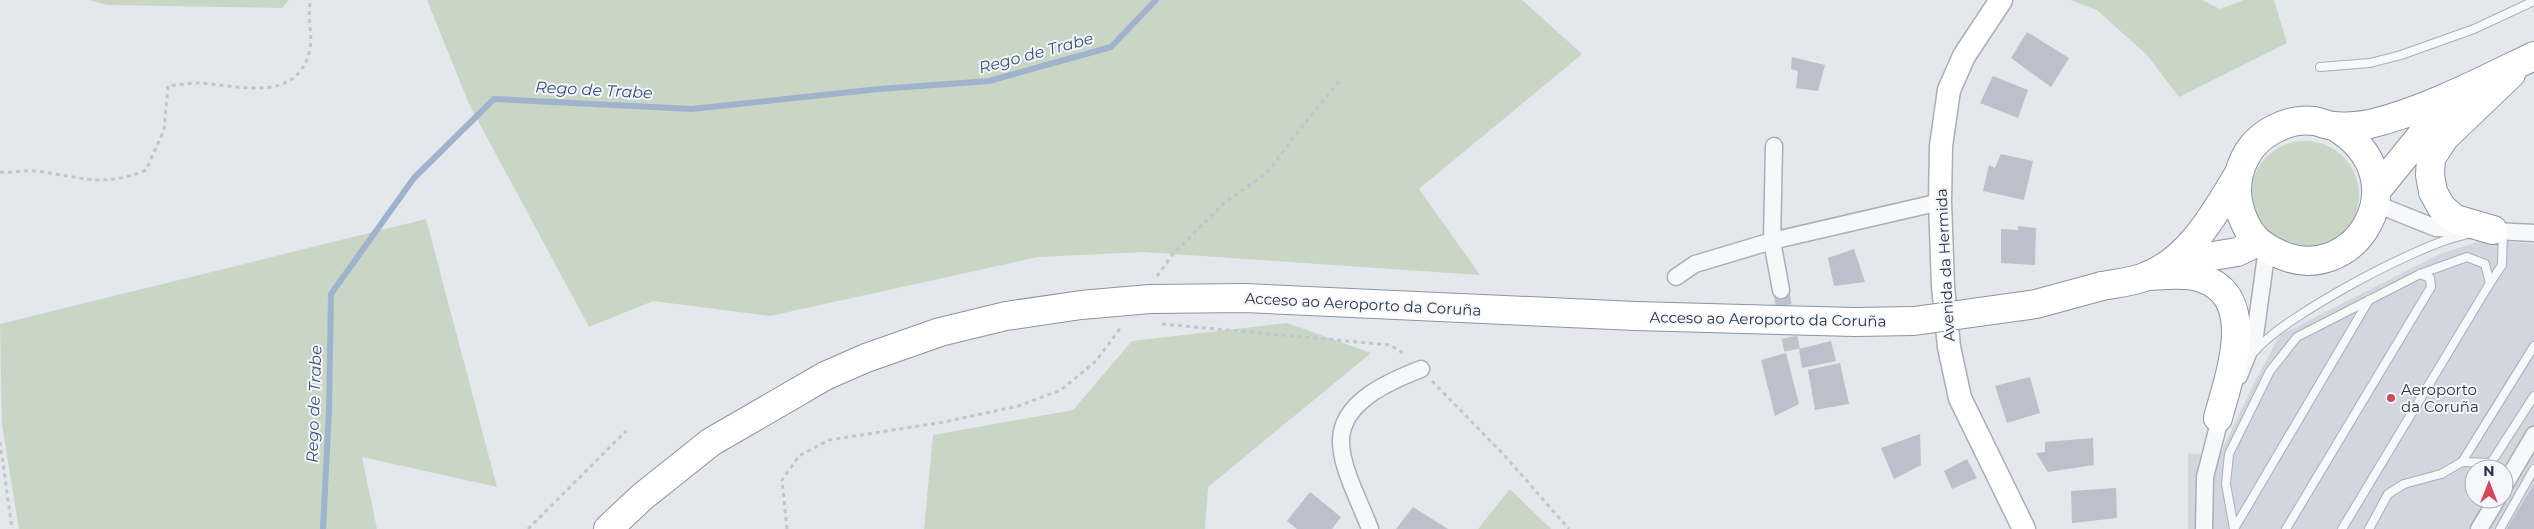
<svg xmlns="http://www.w3.org/2000/svg" width="2534" height="529" font-family="Montserrat,sans-serif">
<rect width="100%" height="100%" fill="#e4e7ec"/>
<path fill="#d2d6de" fill-rule="evenodd" d="M2485,240L2534,244V529H2188V453L2219,456L2254,383L2280,335L2442,253ZM2474,469H2504V499H2474Z"/>
<g fill="#c9d6c5">
<polygon points="90,0 289,0 282,8 107,5"/>
<polygon points="427,0 1522,0 1582,54 1419,189 1480,275 1144,252 1038,257 770,316 653,301 589,327 469,104"/>
<polygon points="2070,0 2202,0 2220,9 2244,0 2274,0 2287,43 2179,97 2147,55 2097,10"/>
<circle cx="2305" cy="195" r="54"/>
<polygon points="426,219 497,487 362,457 377,529 19,529 2,425 0,324"/>
<polygon points="1287,323 1371,353 1208,487 1205,529 924,529 933,435 1073,410 1132,341"/>
<polygon points="1510,489 1551,529 1478,529"/>
</g>
<g fill="none" stroke-linecap="round" stroke-linejoin="round">
<polyline stroke="#9fb4cc" stroke-width="6" points="323,529 329,410 331,294 414,178 494,99 692,109 879,89 989,81 1111,47 1156,0"/>
</g>
<g fill="#bbc0ca">
<polygon points="2027,32 2069,58 2051,87 2011,58"/>
<polygon points="1792,57 1825,65 1818,91 1796,88 1798,71 1791,69"/>
<polygon points="1993,76 2028,90 2018,118 1980,103"/>
<polygon points="2001,154 2033,161 2024,200 1983,191 1989,165 1995,168"/>
<polygon points="2018,226 2036,228 2035,265 2001,263 2001,229 2018,230"/>
<polygon points="1854,249 1865,282 1834,286 1828,258"/>
<polygon points="1831,341 1836,361 1802,368 1799,349"/>
<polygon points="1786,353 1799,404 1775,416 1761,360"/>
<polygon points="1840,363 1849,404 1815,410 1808,370"/>
<polygon points="2030,377 2040,413 2007,423 1995,386"/>
<polygon points="1920,434 1921,465 1894,479 1881,448"/>
<polygon points="2093,438 2094,465 2048,472 2036,453 2045,452 2045,442"/>
<polygon points="1967,459 1977,478 1952,489 1944,471"/>
<polygon points="2534,484 2534,529 2507,529"/>
<polygon points="2116,488 2117,518 2072,523 2071,491"/>
<polygon points="1310,492 1341,517 1332,529 1297,529 1287,521"/>
<polygon points="1413,507 1448,529 1396,529"/>
</g>
<g fill="none" stroke-linecap="round" stroke-linejoin="round">
<polyline stroke="#bfc3cb" stroke-width="16" stroke-dasharray="16 8" stroke-linecap="butt" points="1781,290 1792,350"/>
<defs>
<g id="lane">
<polyline points="2320,67 2370,63 2401,55 2474,29 2534,1"/>
<polyline points="2490,283 2502,265 2503,231"/>
<path d="M2255,351C2284,316 2419,244 2464,235"/>
<polyline points="2462,462 2491,463 2534,396"/>
<polyline points="2234,529 2226,484 2229,454 2270,371 2297,337 2420,274 2467,257 2485,264 2490,283 2342,529"/>
<polyline points="2234,529 2369,300"/>
<polyline points="2286,529 2431,287 2430,278 2420,274"/>
<polyline points="2369,529 2388,494 2404,484 2441,474 2462,462 2534,346"/>
<polyline points="2500,529 2534,469"/>
</g>
<g id="street">
<polyline points="1774,146 1772,241 1781,290"/>
<polyline points="2376,204 2436,228 2534,233"/>
<polyline points="1676,277 1695,264 1772,241 1940,202"/>
<polyline points="2239,376 2255,336 2267,248"/>
<polyline points="2504,486 2534,435"/>
<path d="M1370,529C1361,504 1341,468 1341,442C1340,402 1390,381 1421,369"/>
<polyline points="2204,529 2205,477 2222,411"/>
<polyline points="2479,529 2497,499"/>
</g>
<polyline id="secondary" points="2001,0 1964,56 1949,90 1941,146 1940,202 1943,286 1949,347 1960,398 2024,529"/>
<g id="highway">
<path d="M2334,126C2424,179 2353,291 2277,253C2263,247 2251,237 2245,223C2235,202 2234,179 2245,158C2257,133 2288,118 2314,121C2320,122 2326,125 2333,126C2343,127 2360,126 2370,124C2427,110 2482,81 2534,56"/>
<polyline points="2377,190 2428,127 2460,104"/>
<polyline points="2493,230 2455,219 2442,208 2433,192 2430,175 2431,158 2445,137 2511,74"/>
<polyline points="2171,263 2237,252 2258,242"/>
<path d="M2147,276C2164,276 2184,272 2201,278C2260,297 2229,376 2218,418"/>
<path d="M2102,286C2117,283 2134,282 2147,276C2190,259 2215,213 2238,175"/>
<polyline points="608,529 642,497 711,442 825,376"/>
</g>
</defs>
<use href="#lane" stroke="#a9aeb7" stroke-width="10"/>
<use href="#street" stroke="#a9aeb7" stroke-width="19"/>
<use href="#secondary" stroke="#a9aeb7" stroke-width="25"/>
<use href="#highway" stroke="#8b94a3" stroke-width="30"/>
<g stroke="#c2c5cb" stroke-width="3" stroke-dasharray="4 4" stroke-linecap="butt">
<path d="M0,172C12,173 24,170 35,171C81,176 99,189 146,170L164,130L168,86C178,85 189,83 199,83C237,85 295,104 309,53C314,36 306,15 311,0"/>
<polyline points="1157,276 1173,254 1224,203 1267,173 1301,128 1342,78"/>
<polyline points="1162,324 1390,345 1406,355"/>
<polyline points="1432,381 1504,455 1569,529"/>
<polyline points="0,442 12,529"/>
<polyline points="528,529 626,431"/>
<polyline points="787,529 782,480 799,456 829,440 944,422 1018,406 1061,390 1096,361 1122,326"/>
</g>
<use href="#lane" stroke="#f7f8fa" stroke-width="8"/>
<use href="#street" stroke="#f7f8fa" stroke-width="16"/>
<use href="#secondary" stroke="#fff" stroke-width="22"/>
<use href="#highway" stroke="#fff" stroke-width="28"/>
<defs>
<polyline id="highway-bridge" points="825,376 866,358 940,332 1006,316 1081,305 1150,299 1245,298 1635,316 1855,322 1914,321 2036,304 2102,286"/>
</defs>
<use href="#highway-bridge" stroke="#8b94a3" stroke-width="30" stroke-linecap="butt"/>
<use href="#highway-bridge" stroke="#fff" stroke-width="28"/>
</g>
<circle fill="#d1495b" stroke="#f4f6f9" stroke-width="2" cx="2391" cy="398" r="5"/>
<g text-anchor="middle" dominant-baseline="central" stroke-width="4" stroke-linejoin="round" paint-order="stroke">
<g font-size="15" fill="#2b3445" stroke="#f4f6f9">
<text transform="translate(1945 265) rotate(-93)">Avenida da Hermida</text>
<text transform="translate(1363 304) rotate(3)">Acceso ao Aeroporto da Coruña</text>
<text transform="translate(1768 319) rotate(1)">Acceso ao Aeroporto da Coruña</text>
</g>
<g font-size="15" fill="#2b3445" stroke="#f4f6f9" text-anchor="start">
<text x="2401" y="389">Aeroporto<tspan x="2401" dy="17">da Coruña</tspan></text>
</g>
<g font-size="16" font-style="italic" fill="#34527a" stroke="#f4f6f9">
<text transform="translate(1036 53) rotate(-15)">Rego de Trabe</text>
<text transform="translate(594 90) rotate(3)">Rego de Trabe</text>
<text transform="translate(314 404) rotate(-88)">Rego de Trabe</text>
</g>
</g>
<g transform="translate(2489 484)"><circle r="24" fill="#f4f6f9" stroke="#a4a8b1"/>
<path d="M0-4L9 19L0 12L-9 19Z" fill="#d1495b"/>
<text y="-8" font-size="14" font-weight="bold" text-anchor="middle" fill="#2b3445">N</text>
</g>
</svg>
